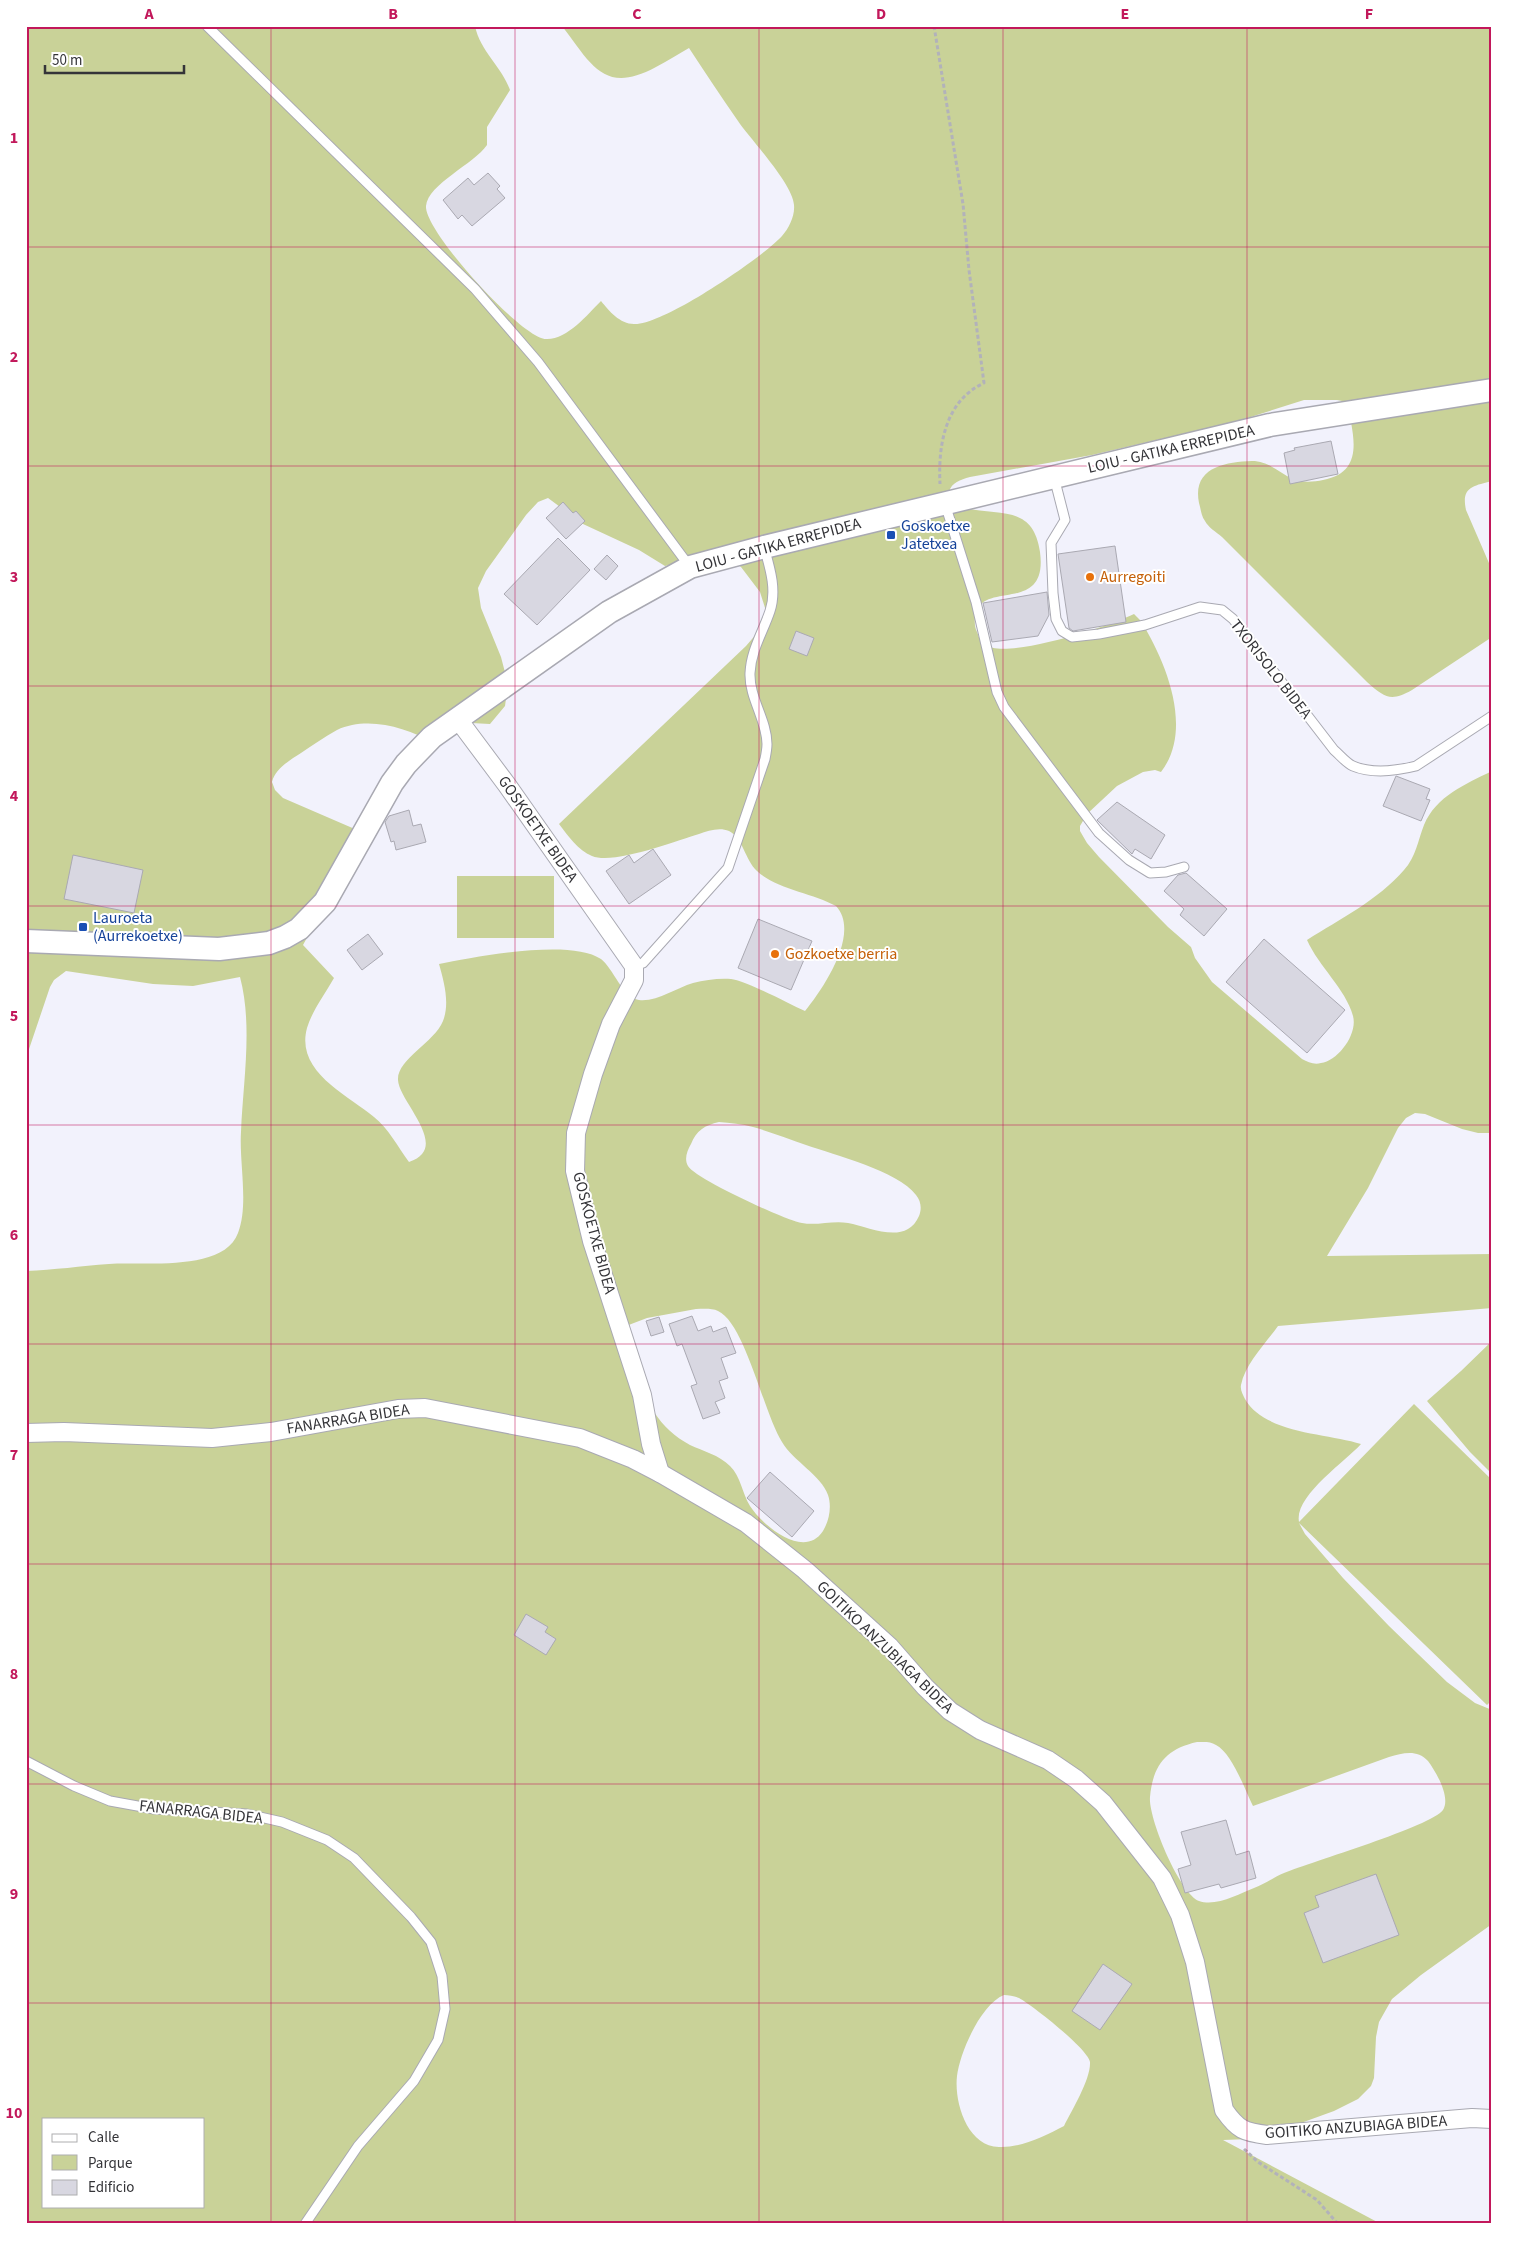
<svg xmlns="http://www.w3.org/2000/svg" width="1518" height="2250" font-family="'Source Sans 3',sans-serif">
<rect width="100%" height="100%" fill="#f2f2fc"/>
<g fill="#c9d298" fill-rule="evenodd">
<path d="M26,26H475C480,51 502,67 510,90L487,127V145C474,164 428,184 426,206C424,231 522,339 546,339C567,340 587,315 601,301C609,311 620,324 634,324C662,326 762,258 782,236C789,228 795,216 794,205C793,184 751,140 738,121C721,97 705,72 689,48C678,54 668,61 656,67C604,95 592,65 562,26H1492V481C1473,486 1461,487 1466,510L1492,570V637L1412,690C1391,702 1385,698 1367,682L1222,537C1216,532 1208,527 1205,521C1201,516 1201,509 1199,503C1192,468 1224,462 1252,461C1269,461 1279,473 1293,479C1302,483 1314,482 1323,480C1366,472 1353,434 1347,402L1337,400H1304L1238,421L1092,455L970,477C960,480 952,482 949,492L961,507C998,517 1033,503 1040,552C1048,612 989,583 977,610C974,617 974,626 977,632C979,637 980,642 985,645C1007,660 1110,626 1134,614L1141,621C1166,662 1194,729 1161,772L1155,770L1143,772L1117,786L1087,814L1080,826V831L1087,843L1099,857L1168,927L1191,947L1195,958L1212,982L1302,1059C1308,1062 1314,1065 1321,1063C1338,1061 1358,1034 1353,1016C1345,988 1319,967 1307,940C1340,919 1378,900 1404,870C1416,857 1418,840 1424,825C1436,796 1466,784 1492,771V1133H1478L1462,1129L1425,1114L1415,1113L1406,1118L1398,1128L1368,1188L1327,1256L1492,1254V1308L1278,1326C1266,1343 1245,1364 1241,1385C1240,1390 1243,1395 1245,1399C1265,1434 1327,1433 1361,1444C1345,1462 1294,1496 1299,1522L1414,1404L1492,1480V1700L1487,1705L1299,1523L1305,1534L1343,1578L1389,1626L1447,1682L1475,1703L1492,1710V1924L1421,1975L1392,1999L1379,2022L1376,2037L1374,2078L1371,2086L1358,2099L1334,2111L1265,2136L1250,2139L1223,2140L1381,2224H26V1271C54,1270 81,1266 109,1264C142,1261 223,1273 238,1233C249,1205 239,1162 241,1132C243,1082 253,1026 240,977L193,986L153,984L66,971L54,980L50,987L26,1058ZM548,498L583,524L639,550L665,566L695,559L733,561L741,567L760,592L766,611L758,632L746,646L559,824C568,836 578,850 592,856C614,865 675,841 699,834C708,831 719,827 729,831C743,838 745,860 757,871C776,889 813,893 836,906C861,933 823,989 805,1011C789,1004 745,980 731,979C719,978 705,980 693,983C676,988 657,1002 639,1000C623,998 613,968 601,959C570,938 475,957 439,964C444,982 450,1003 443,1021C434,1043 397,1059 398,1080C399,1102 452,1148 409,1162C398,1147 388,1128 374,1117C348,1095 295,1072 307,1028C312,1011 325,994 334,978L303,945L364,833L283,798L275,790L272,782C275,769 290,760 301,753C313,745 324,737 337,730C367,716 406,727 433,743L471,723L490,724L505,706L508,684L501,657L481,608L478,588L486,571L526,515L538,502ZM719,1122C730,1123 742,1124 753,1127C771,1132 789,1139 806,1145C835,1155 898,1171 916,1195C921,1201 922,1209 919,1216C906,1246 870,1227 848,1223C833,1220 817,1226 802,1223C787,1221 694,1178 688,1166C684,1159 687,1151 691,1144C696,1131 705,1125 719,1122ZM696,1309C703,1309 712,1308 718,1311C745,1323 764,1414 782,1442C793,1461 821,1475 828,1495C832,1507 829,1521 823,1531C804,1560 763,1526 750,1506C742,1493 741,1477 730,1466C719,1455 703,1451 690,1445C675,1437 663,1426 654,1412C649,1404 647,1393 644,1384C638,1365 632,1345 626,1326L647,1318ZM1197,1742C1204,1742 1210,1741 1216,1745C1232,1753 1245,1790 1253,1806L1389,1757C1403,1753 1417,1749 1428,1761C1436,1772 1451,1797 1443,1810C1432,1826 1311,1862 1284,1873C1274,1877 1265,1884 1254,1888C1239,1894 1216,1907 1199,1901C1180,1894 1148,1818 1150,1797C1153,1765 1166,1749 1197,1742ZM1004,1995C1009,1995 1014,1996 1019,1998C1032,2005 1088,2049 1090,2062C1091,2079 1072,2110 1064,2126C1045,2136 1021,2148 999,2147C967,2146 954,2102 957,2076C960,2052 981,2004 1004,1995ZM44,2119H204V2206H44Z"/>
<rect x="457" y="876" width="97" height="62"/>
<polygon points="1492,1341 1492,1474 1470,1452 1427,1401 1461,1371"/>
</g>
<g fill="#d8d7e1" stroke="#aaa9b2">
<polygon points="488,173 500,186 497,189 505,198 472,226 462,215 458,219 443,200 468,178 474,185"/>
<polygon points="1331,441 1338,474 1290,484 1284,453 1295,450 1294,448"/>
<polygon points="563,502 573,513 576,511 585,521 566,539 546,518"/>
<polygon points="558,538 590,570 537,625 504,594"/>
<polygon points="1115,546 1126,622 1073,631 1069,628 1058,554"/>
<polygon points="607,555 618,566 606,580 594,569"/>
<polygon points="1047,592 1049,615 1038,636 992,642 983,603"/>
<polygon points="796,631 814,638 807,656 789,649"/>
<polygon points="1396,776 1430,789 1426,799 1430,800 1421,821 1383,806"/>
<polygon points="1117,802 1165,835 1151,859 1135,849 1132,854 1097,820"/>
<polygon points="409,810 413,826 421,824 426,842 396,850 394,841 391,842 385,822 389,816"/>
<polygon points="653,849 671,875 629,904 606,871 629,855 634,863"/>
<polygon points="73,855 143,870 134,913 64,899"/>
<polygon points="1186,873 1227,909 1204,936 1180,915 1184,909 1164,891 1178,875"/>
<polygon points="758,919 812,941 791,990 738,968"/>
<polygon points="368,934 383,954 362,970 347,950"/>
<polygon points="1264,939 1345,1010 1307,1053 1226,982"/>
<polygon points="692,1316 698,1331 711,1326 713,1332 726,1327 736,1353 721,1358 728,1378 719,1381 725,1398 715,1402 720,1413 703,1419 691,1386 697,1384 682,1344 677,1346 669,1324"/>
<polygon points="659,1317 664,1332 651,1336 646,1321"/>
<polygon points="770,1472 814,1511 792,1537 747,1498"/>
<polygon points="526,1614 548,1627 545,1632 556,1639 546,1655 514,1635"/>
<polygon points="1226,1820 1236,1855 1249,1851 1256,1878 1221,1888 1219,1884 1185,1893 1178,1869 1191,1865 1181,1832"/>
<polygon points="1376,1874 1399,1935 1323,1963 1304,1913 1319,1907 1315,1896"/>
<polygon points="1103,1964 1132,1984 1100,2030 1072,2011"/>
</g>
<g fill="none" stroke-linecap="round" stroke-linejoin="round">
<defs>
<g id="service">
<polyline points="207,26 475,289 538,362 690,567"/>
<path d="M1054,477L1065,520L1051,543L1053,593L1056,619L1062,631L1072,637L1099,634L1145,625L1200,607L1222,610L1233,619L1334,750C1340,755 1346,763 1353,766C1372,774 1396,771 1416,766L1492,716"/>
<polyline points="945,504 976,602 997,692 1004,707 1099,833 1129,860 1150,873 1166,872 1184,867"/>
<path d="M634,966L643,963L728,868L765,759C766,754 767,749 767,744C767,720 749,698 750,673C751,650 763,632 770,611C777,590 770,568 764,547"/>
<polyline points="26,1761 74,1786 110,1801 154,1809 247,1814 282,1822 327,1840 354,1858 411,1917 431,1942 442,1976 445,2009 438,2040 414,2081 358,2146 305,2224"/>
</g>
<g id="minor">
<polyline points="457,718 507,785 634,966 634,980 611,1024 593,1074 576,1133 575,1171 592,1241 642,1395 651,1444 660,1473"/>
<path d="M26,1433L64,1432L212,1438L271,1432L398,1409L425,1408L580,1438L633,1459L660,1473L746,1523L805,1570L890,1647L925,1687L950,1711L980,1730L1048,1760L1076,1779L1103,1803L1162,1878L1180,1915L1195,1962L1224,2110C1238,2130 1244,2132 1267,2135L1472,2118L1492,2119"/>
</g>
<polyline id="tertiary" points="26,941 219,949 269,943 285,937 299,929 325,902 392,783 406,764 432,737 609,612 690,567 764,547 1270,425 1492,390"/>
</defs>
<use href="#service" stroke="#a9a9b2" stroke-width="11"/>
<use href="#minor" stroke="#a9a9b2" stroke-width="20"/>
<use href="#tertiary" stroke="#a9a9b2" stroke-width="25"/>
<g stroke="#b2b2ba" stroke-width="3" stroke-dasharray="4 2.5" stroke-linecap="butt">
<path d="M934,26L963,204L969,270L984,383C945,401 938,445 940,484"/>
<polyline points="1244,2149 1258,2162 1317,2200 1338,2224"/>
</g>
<use href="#service" stroke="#fff" stroke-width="9"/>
<use href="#minor" stroke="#fff" stroke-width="18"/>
<use href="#tertiary" stroke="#fff" stroke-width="22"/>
</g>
<path fill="none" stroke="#c2185b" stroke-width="1" stroke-opacity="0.55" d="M271,26V2224M515,26V2224M759,26V2224M1003,26V2224M1247,26V2224M26,247H1492M26,466H1492M26,686H1492M26,906H1492M26,1125H1492M26,1344H1492M26,1564H1492M26,1784H1492M26,2003H1492"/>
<g fill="#1a4fb4" stroke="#fff" stroke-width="2">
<rect x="886" y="530" width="10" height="10" rx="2.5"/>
<rect x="78" y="922" width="10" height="10" rx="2.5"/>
</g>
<g fill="#e8710a" stroke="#fff" stroke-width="2">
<circle cx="1090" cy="577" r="5"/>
<circle cx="775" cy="954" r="5"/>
</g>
<g text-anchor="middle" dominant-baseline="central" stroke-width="4" stroke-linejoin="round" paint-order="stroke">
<g font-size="16" fill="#343438" stroke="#fff">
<text transform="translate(1171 449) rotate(-13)">LOIU - GATIKA ERREPIDEA</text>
<text transform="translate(778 545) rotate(-15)">LOIU - GATIKA ERREPIDEA</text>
<text transform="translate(1271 669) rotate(52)">TXORISOLO BIDEA</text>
<text transform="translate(538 829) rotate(55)">GOSKOETXE BIDEA</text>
<text transform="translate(594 1233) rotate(75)">GOSKOETXE BIDEA</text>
<text transform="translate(348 1419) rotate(-9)">FANARRAGA BIDEA</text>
<text transform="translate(885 1647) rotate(44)">GOITIKO ANZUBIAGA BIDEA</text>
<text transform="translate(201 1812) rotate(6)">FANARRAGA BIDEA</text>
<text transform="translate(1356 2127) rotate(-4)">GOITIKO ANZUBIAGA BIDEA</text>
</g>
<g font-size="16" fill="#164399" stroke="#fff" text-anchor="start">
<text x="901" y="526">Goskoetxe<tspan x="901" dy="18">Jatetxea</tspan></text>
<text x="93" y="918">Lauroeta<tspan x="93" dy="18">(Aurrekoetxe)</tspan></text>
</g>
<g font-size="16" fill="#c56008" stroke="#fff" text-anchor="start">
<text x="1100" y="577">Aurregoiti</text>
<text x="785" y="954">Gozkoetxe berria</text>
</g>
</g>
<rect width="1518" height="2250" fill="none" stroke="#ffffff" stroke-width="55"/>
<rect x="42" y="2118" width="162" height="90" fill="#ffffff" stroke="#aeaeaf"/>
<rect x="52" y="2134" width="25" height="8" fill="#ffffff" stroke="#aeaeaf"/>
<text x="88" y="2142" font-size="15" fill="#343438">Calle</text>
<rect x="52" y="2155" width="25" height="15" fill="#c9d298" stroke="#aeaeaf"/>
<text x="88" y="2168" font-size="15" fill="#343438">Parque</text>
<rect x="52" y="2180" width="25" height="15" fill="#d8d7e1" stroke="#aeaeaf"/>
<text x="88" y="2192" font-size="15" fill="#343438">Edificio</text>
<path d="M45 65v8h139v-8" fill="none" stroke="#343438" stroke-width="2.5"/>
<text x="52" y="65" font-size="15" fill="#343438" stroke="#ffffff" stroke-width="4" paint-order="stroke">50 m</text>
<rect x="28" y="28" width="1462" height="2194" fill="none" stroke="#c2185b" stroke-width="2"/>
<g font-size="16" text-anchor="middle" font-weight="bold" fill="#c2185b">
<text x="149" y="19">A</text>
<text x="393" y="19">B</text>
<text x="637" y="19">C</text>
<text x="881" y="19">D</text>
<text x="1125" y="19">E</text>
<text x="1369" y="19">F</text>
<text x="14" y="143">1</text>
<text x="14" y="362">2</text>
<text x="14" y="582">3</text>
<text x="14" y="801">4</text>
<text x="14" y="1021">5</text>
<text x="14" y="1240">6</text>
<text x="14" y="1460">7</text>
<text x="14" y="1679">8</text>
<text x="14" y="1899">9</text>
<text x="14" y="2118">10</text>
</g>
</svg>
